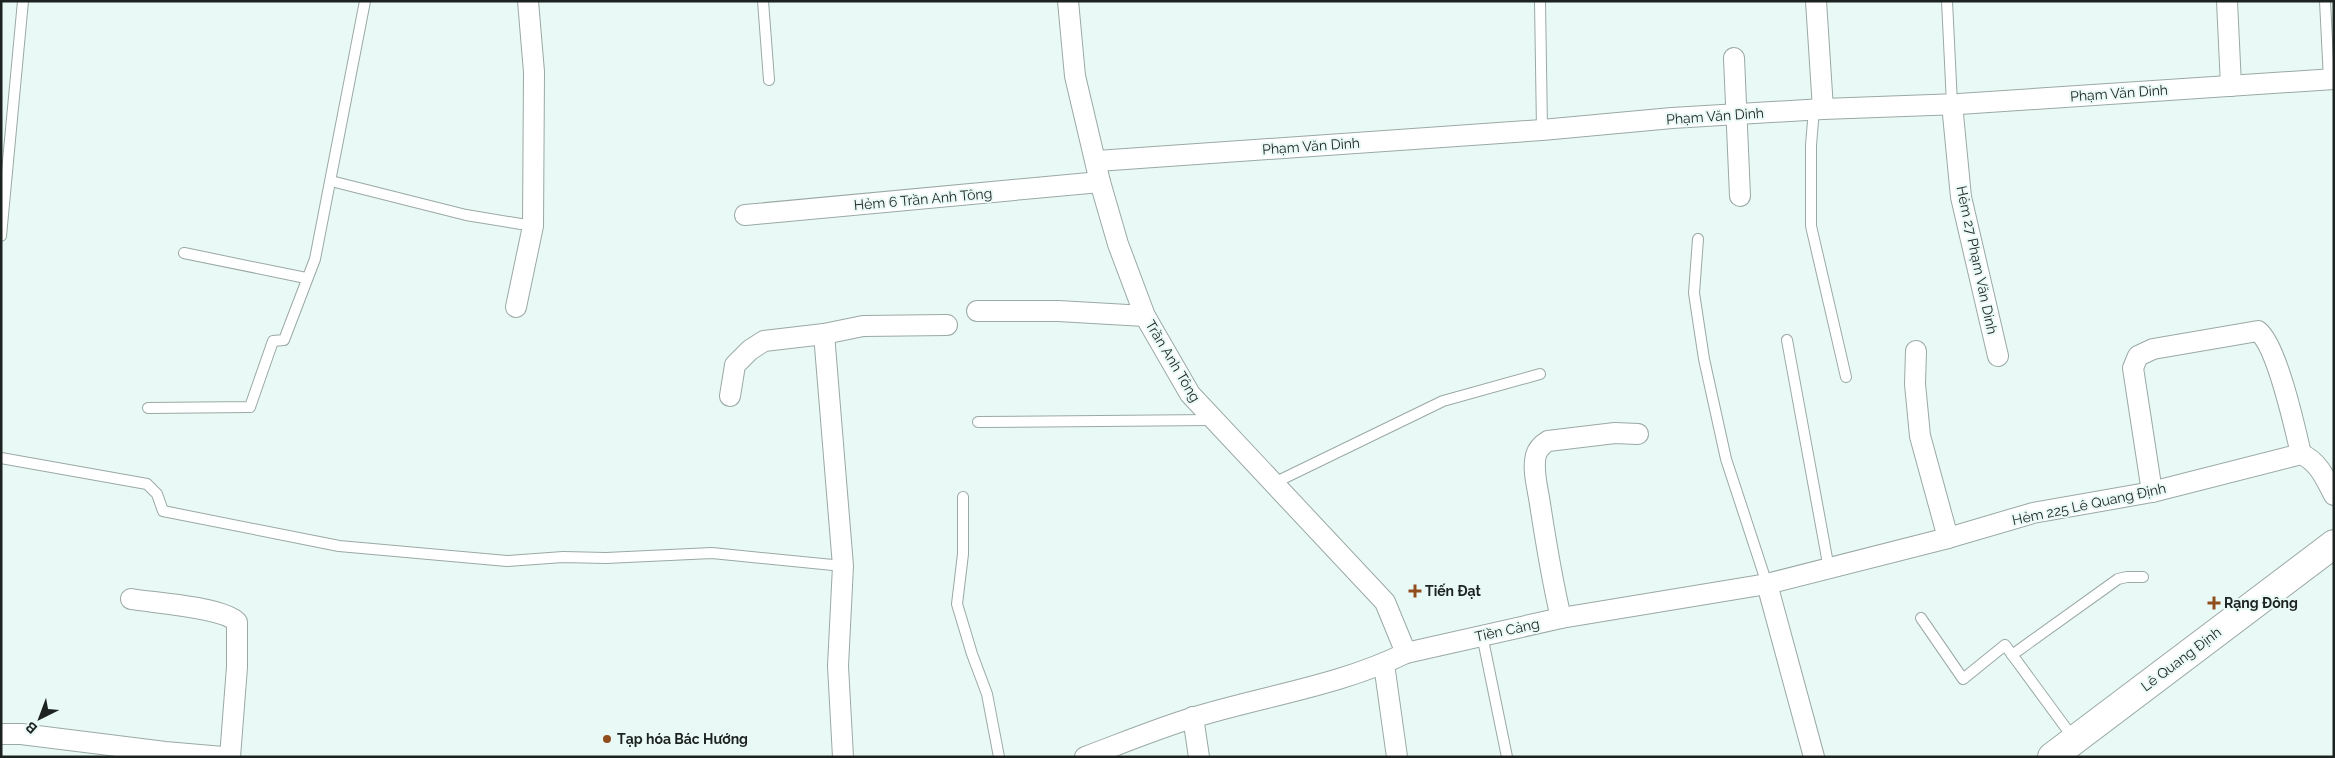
<svg xmlns="http://www.w3.org/2000/svg" width="2335" height="758" font-family="Raleway,sans-serif">
<rect width="100%" height="100%" fill="#e9f9f5"/>
<g fill="none" stroke-linecap="round" stroke-linejoin="round">
<defs>
<g id="service">
<polyline points="763,1 769,80"/>
<polyline points="1540,1 1542,130"/>
<polyline points="1947,1 1952,104"/>
<polyline points="2325,1 2329,80"/>
<polyline points="1814,109 1811,145 1811,226 1846,377"/>
<polyline points="331,181 466,215 533,226"/>
<polyline points="1,236 23,1"/>
<polyline points="1698,239 1694,293 1704,359 1726,459 1767,584"/>
<polyline points="184,253 306,278"/>
<polyline points="1787,340 1829,569"/>
<polyline points="148,408 250,407 273,341 284,340 315,259 365,1"/>
<polyline points="978,422 1212,420"/>
<polyline points="1,458 147,484 157,494 163,511 339,546 507,561 563,557 606,558 712,553 843,566"/>
<polyline points="1274,483 1443,401 1540,374"/>
<polyline points="963,497 963,554 957,604 972,654 987,694 999,757"/>
<polyline points="1921,618 1963,679 2005,645 2074,739"/>
<polyline points="1482,635 1507,757"/>
<polyline points="2012,655 2118,579 2127,577 2143,577"/>
</g>
<g id="minor">
<polyline points="1068,1 1075,76 1100,182 1118,244 1145,316 1190,394 1385,602 1406,653"/>
<polyline points="1816,1 1823,109"/>
<polyline points="2227,1 2231,86"/>
<polyline points="1734,58 1740,196"/>
<polyline points="1952,104 1961,197 1998,356"/>
<polyline points="1097,161 1542,130 1672,118 1823,109 1959,104 2334,79"/>
<polyline points="745,215 1100,182"/>
<polyline points="516,307 533,226 534,72 528,1"/>
<polyline points="977,311 1058,311 1145,316"/>
<polyline points="824,334 843,566 838,666 843,757"/>
<polyline points="1916,351 1915,384 1920,436 1948,538"/>
<polyline points="730,396 735,365 750,350 764,341 824,334 863,326 947,325"/>
<path d="M2152,492L2133,368L2138,356L2153,349L2258,331C2277,346 2295,428 2301,454"/>
<path d="M1767,584L1948,538L2033,513L2152,492L2301,454C2319,462 2325,478 2334,495"/>
<path d="M131,599C154,603 223,607 237,622V667L230,757"/>
<path d="M1561,618C1552,580 1546,543 1540,504C1538,489 1532,470 1536,455C1538,448 1543,444 1548,441L1615,433L1638,434"/>
<polyline points="1384,664 1397,757"/>
<polyline points="1193,717 1199,757"/>
<polyline points="1,734 21,734 165,752 223,757"/>
<path d="M1085,757C1120,744 1156,729 1192,718C1263,696 1339,686 1406,653L1561,618L1767,584L1814,757"/>
</g>
<polyline id="secondary" points="2052,757 2334,544"/>
</defs>
<use href="#service" stroke="#9aa9a5" stroke-width="12"/>
<use href="#minor" stroke="#9aa9a5" stroke-width="22"/>
<use href="#secondary" stroke="#9aa9a5" stroke-width="30"/>
<use href="#service" stroke="#fff" stroke-width="10"/>
<use href="#minor" stroke="#fff" stroke-width="20"/>
<use href="#secondary" stroke="#fff" stroke-width="28"/>
</g>
<g fill="#904d1d" stroke="#e9f9f5" stroke-width="2">
<path d="M1412.5 583.5h5v5h5v5h-5v5h-5v-5h-5v-5h5z"/>
<path d="M2211.5 595.5h5v5h5v5h-5v5h-5v-5h-5v-5h5z"/>
<circle cx="607" cy="739" r="5"/>
</g>
<g text-anchor="middle" dominant-baseline="central" stroke-width="4" stroke-linejoin="round" paint-order="stroke">
<g font-size="14" fill="#1c2220" stroke="#e9f9f5">
<text transform="translate(2119 93) rotate(-4)">Phạm Văn Dinh</text>
<text transform="translate(1715 116) rotate(-4)">Phạm Văn Dinh</text>
<text transform="translate(1311 146) rotate(-4)">Phạm Văn Dinh</text>
<text transform="translate(923 199) rotate(-5)">Hẻm 6 Trần Anh Tông</text>
<text transform="translate(1977 260) rotate(78)">Hẻm 27 Phạm Văn Dinh</text>
<text transform="translate(1173 361) rotate(59)">Trần Anh Tông</text>
<text transform="translate(2089 504) rotate(-12)">Hẻm 225 Lê Quang Định</text>
<text transform="translate(1507 630) rotate(-12)">Tiền Cảng</text>
<text transform="translate(2181 659) rotate(-37)">Lê Quang Định</text>
</g>
<g font-size="14" font-weight="bold" fill="#1c2220" stroke="#e9f9f5" text-anchor="start">
<text x="1425" y="591">Tiến Đạt</text>
<text x="2224" y="603">Rạng Đông</text>
<text x="617" y="739">Tạp hóa Bác Hướng</text>
</g>
</g>
<rect width="2335" height="758" fill="none" stroke="#1c2220" stroke-width="5"/>
<g transform="translate(40 718) rotate(222)" stroke="#e9f9f5" stroke-width="4" paint-order="stroke">
<path d="M0-4L9 19L0 12L-9 19Z" fill="#1c2220"/>
<text y="-8" font-size="14" font-weight="bold" text-anchor="middle" fill="#1c2220">B</text>
</g>
</svg>
